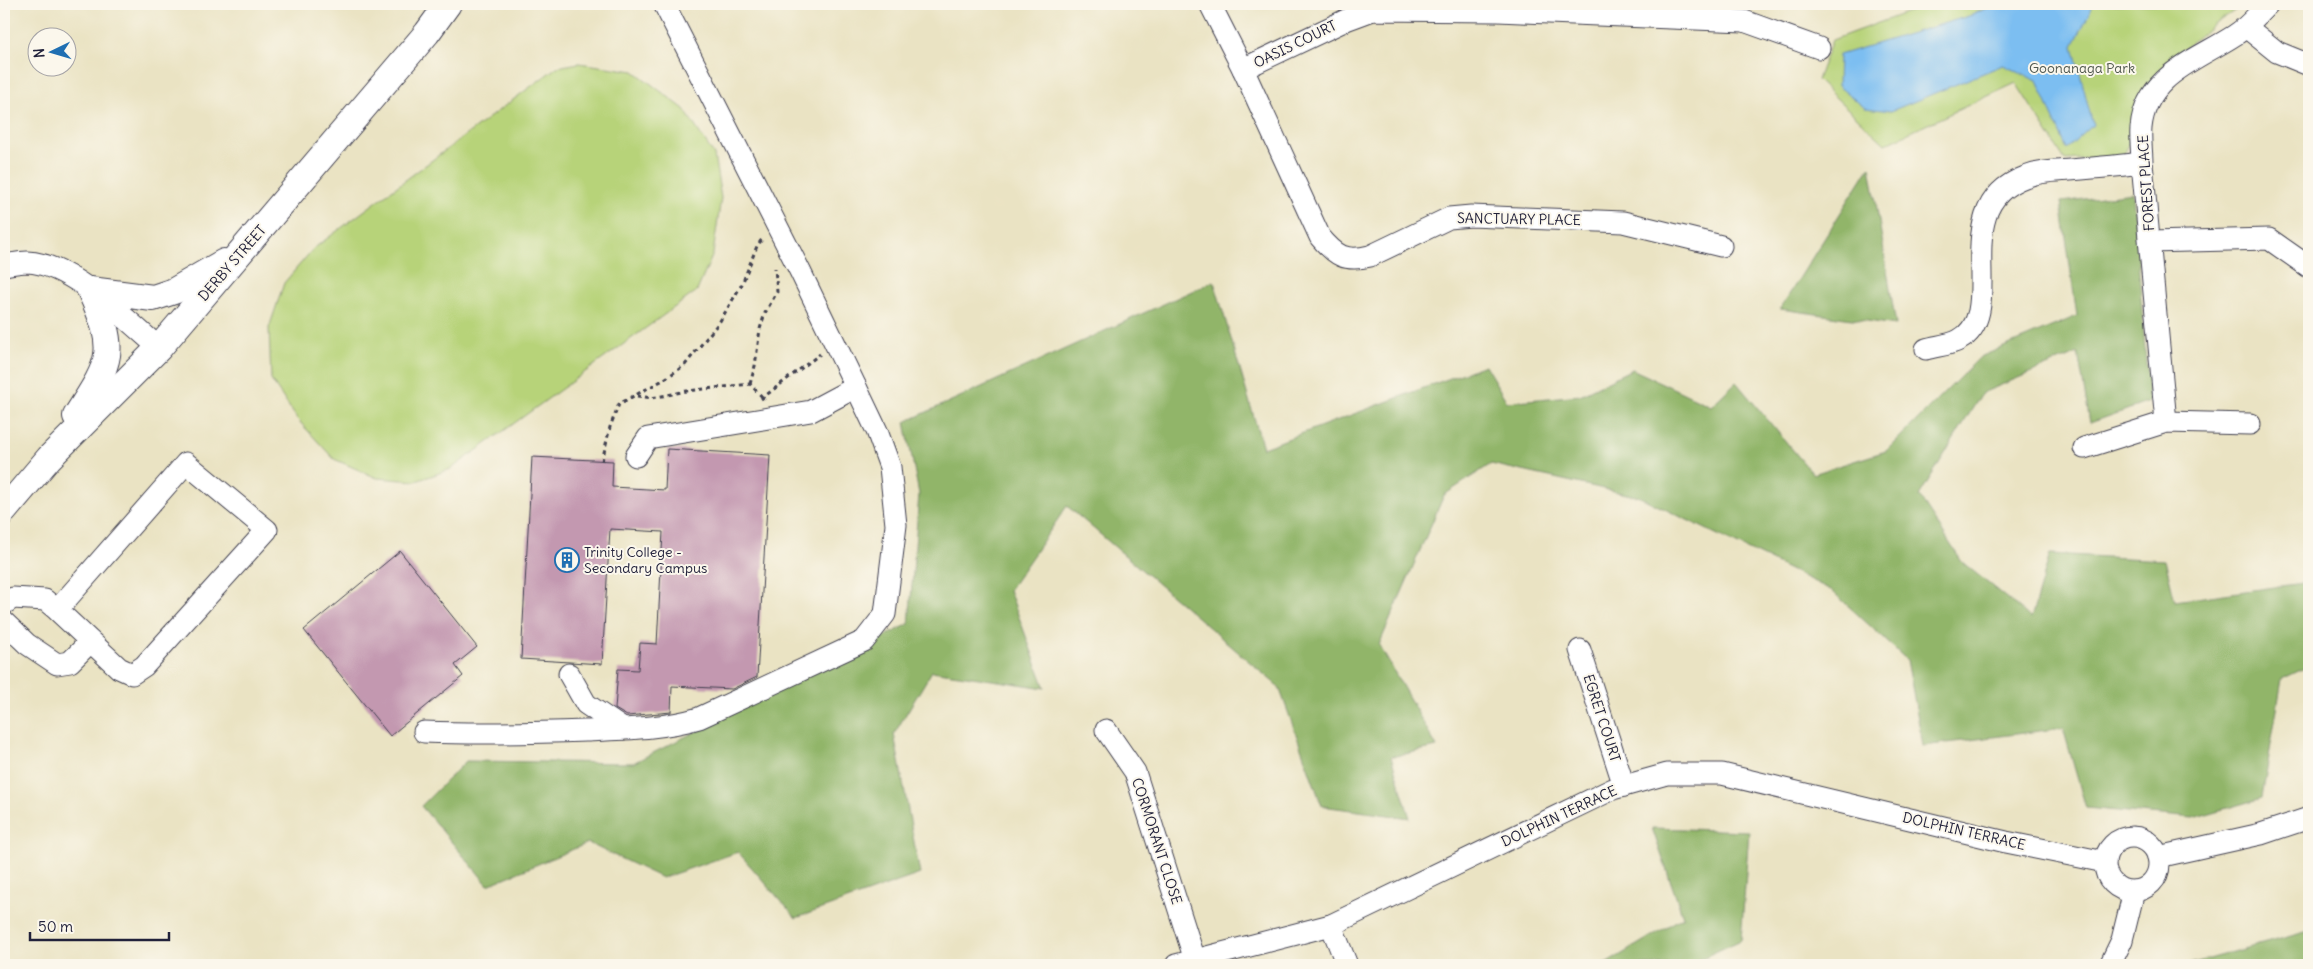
<svg xmlns="http://www.w3.org/2000/svg" width="2313" height="969" font-family="Delius,sans-serif">
<rect width="100%" height="100%" fill="#fbf7ec"/>
<filter id="ink" filterUnits="userSpaceOnUse"><feTurbulence type="fractalNoise" baseFrequency=".02" numOctaves="2"/><feDisplacementMap in="SourceGraphic" scale="10" xChannelSelector="R" yChannelSelector="G"/><feConvolveMatrix kernelMatrix="1 2 1 2 8 2 1 2 1" color-interpolation-filters="sRGB"/></filter>
<filter id="wash" filterUnits="userSpaceOnUse"><feTurbulence type="fractalNoise" baseFrequency=".0096" numOctaves="4" result="noise"/><feDisplacementMap in="SourceGraphic" scale="20" xChannelSelector="R" yChannelSelector="G"/><feGaussianBlur stdDeviation="1.12" result="paint"/><feColorMatrix in="noise" values="0 0 0 0 0 0 0 0 0 0 0 0 0 0 0 0 0 1.4 0 .05"/><feComposite in="paint" operator="in"/></filter>
<g filter="url(#wash)">
<rect width="100%" height="100%" fill="#eae3c3"/>
<g fill="#b7d379" stroke="#6c7a5a">
<path d="M1930,4H2246C2213,23 2184,46 2159,73C2154,79 2147,84 2143,90C2131,110 2136,137 2123,156L2065,160L2016,83L1885,144L1817,80L1832,40Z"/>
<polygon points="579,63 634,71 684,109 714,155 721,198 713,254 697,291 451,469 416,481 377,478 334,459 298,420 271,380 269,328 284,283 313,249 557,67"/>
</g>
<g fill="#91b569" stroke="#5a6c52">
<polygon points="1870,166 1896,325 1780,309"/>
<polygon points="2133,193 2149,402 2090,423 2078,353 1982,393 1919,496 1962,562 2031,618 2050,554 2165,560 2175,601 2309,582 2309,666 2282,679 2262,798 2193,818 2086,808 2063,728 1923,746 1907,660 1831,590 1640,497 1491,464 1444,495 1379,645 1437,747 1391,757 1410,818 1322,806 1279,687 1067,506 1009,590 1045,688 932,671 894,734 920,874 796,918 738,852 662,878 588,843 488,885 421,806 466,761 633,763 909,624 919,494 905,422 1214,281 1263,448 1485,365 1507,402 1580,395 1632,369 1711,406 1736,382 1813,474 1886,451 1980,357 2077,316 2061,202"/>
<polygon points="1652,828 1749,831 1741,940 1687,965 1604,965 1683,917"/>
<polygon points="2309,931 2309,965 2189,965 2190,964"/>
</g>
<polygon fill="#7bbef1" stroke="#4e7096" points="1995,4 2094,4 2073,46 2093,125 2067,149 2037,81 2003,65 1891,111 1865,108 1838,86 1839,55 1972,15"/>
<g id="blocks">
<g fill="#c398b0">
<polygon points="667,449 770,455 757,677 732,689 672,686 671,712 627,716 615,709 618,669 638,670 640,643 657,644 663,532 610,529 602,664 521,659 532,457 613,461 612,487 665,490"/>
<polygon points="400,551 477,647 455,665 463,676 390,736 304,630"/>
</g>
</g>
</g>
<g filter="url(#ink)">
<use href="#blocks" fill-opacity="0" stroke="#403f4f" stroke-width="1"/>
<g fill="none" stroke-linecap="round" stroke-linejoin="round">
<defs>
<g id="minor">
<path d="M1210,4L1243,69L1320,237C1336,256 1345,262 1370,256L1449,218L1471,216L1623,222L1721,246"/>
<polyline points="2246,27 2277,52 2309,65"/>
<polyline points="1243,69 1346,20 1373,10 1498,11 1744,21 1819,48"/>
<polyline points="2150,242 2269,239 2309,267"/>
<path d="M4,265C11,264 20,262 27,262C70,263 127,320 159,348"/>
<path d="M1926,349C1936,346 1950,345 1959,340C2011,312 1943,207 2025,177C2039,171 2055,171 2070,170C2094,168 2118,166 2142,163"/>
<path d="M2166,422L2142,163C2142,152 2140,140 2141,128C2146,75 2197,60 2235,35C2248,27 2257,15 2268,4"/>
<polyline points="2084,448 2166,422 2250,424"/>
<polyline points="636,456 648,438 811,411 856,387 800,271 664,4"/>
<polyline points="4,604 13,598 45,600 57,610 186,463 267,530 144,666 132,674 119,668 57,610"/>
<polyline points="4,622 27,644 57,664 70,662 90,642"/>
<polyline points="1580,650 1624,786"/>
<polyline points="569,674 586,704 623,729"/>
<polyline points="1106,730 1135,772 1195,960"/>
<path d="M424,732C478,734 531,733 585,731C623,729 662,729 699,718L864,641L885,614L896,525L890,467L877,431L856,387"/>
<circle cx="2132" cy="864" r="27"/>
<polyline points="2158,857 2261,834 2309,818"/>
<polyline points="1331,925 1347,965"/>
<polyline points="1176,965 1331,925 1613,789 1667,774 1722,774 2006,842 2105,862"/>
<polyline points="2110,965 2122,940 2134,891"/>
</g>
<g id="major">
<path d="M76,416C112,360 118,352 90,290L153,298L174,291L224,262"/>
<polyline points="4,511 49,458 159,348 427,33 448,4"/>
</g>
</defs>
<use href="#minor" stroke="#403f4f" stroke-width="23"/>
<use href="#major" stroke="#403f4f" stroke-width="28"/>
<g stroke="#403f4f" stroke-width="3" stroke-dasharray="4 4" stroke-linecap="butt">
<polyline points="750,384 755,366 760,329 765,313 777,292 775,268"/>
<polyline points="637,396 652,398 687,391 750,384 765,400"/>
<polyline points="761,399 820,354"/>
<polyline points="602,461 610,427 619,404 663,380 685,365 720,321 742,284 757,246 763,238"/>
</g>
<use href="#minor" stroke="#fff" stroke-width="21"/>
<use href="#major" stroke="#fff" stroke-width="26"/>
</g>
</g>
<defs>
<symbol id="building-ring" viewBox="-11 -11 22 22"><circle r="9.5" fill="#fbf7ec" stroke="#1f6fb2" stroke-width="1.5"/><path d="M-4-6H4V6H1V3H-1V6H-4ZM-2.5-4.3h1.7v1.8h-1.7ZM.8-4.3h1.7v1.8H.8ZM-2.5-1h1.7V.8h-1.7ZM.8-1h1.7V.8H.8Z" fill="#1f6fb2"/></symbol>
</defs>
<g fill-rule="evenodd">
<use href="#building-ring" x="553" y="546" width="28" height="28"/>
</g>
<g text-anchor="middle" dominant-baseline="central" stroke-width="4" stroke-linejoin="round" paint-order="stroke">
<g font-size="14" fill="#22223b" stroke="#fbf7ec">
<text transform="translate(1295 44) rotate(-26)">OASIS COURT</text>
<text transform="translate(2146 183) rotate(-94)">FOREST PLACE</text>
<text transform="translate(1519 219) rotate(1)">SANCTUARY PLACE</text>
<text transform="translate(232 263) rotate(-49)">DERBY STREET</text>
<text transform="translate(1602 718) rotate(72)">EGRET COURT</text>
<text transform="translate(1559 816) rotate(-25)">DOLPHIN TERRACE</text>
<text transform="translate(1964 831) rotate(13)">DOLPHIN TERRACE</text>
<text transform="translate(1157 841) rotate(72)">CORMORANT CLOSE</text>
</g>
<g font-size="14" fill="#4f574e" stroke="#fbf7ec">
<text x="2082" y="68">Goonanaga Park</text>
</g>
<g font-size="14" fill="#22223b" stroke="#fbf7ec" text-anchor="start">
<text x="584" y="552">Trinity College -<tspan x="584" dy="16">Secondary Campus</tspan></text>
</g>
</g>
<rect width="2313" height="969" fill="none" stroke="#fbf7ec" stroke-width="20"/>
<g transform="translate(52 52) rotate(265)"><circle r="24" fill="#fbf7ec" stroke="#a4a2a5"/>
<path d="M0-4L9 19L0 12L-9 19Z" fill="#1f6fb2"/>
<text y="-8" font-size="14" font-weight="bold" text-anchor="middle" fill="#22223b">N</text>
</g>
<path d="M30 932v8h139v-8" fill="none" stroke="#22223b" stroke-width="2.5"/>
<text x="38" y="932" font-size="15" fill="#22223b" stroke="#fbf7ec" stroke-width="4" paint-order="stroke">50 m</text>
</svg>
